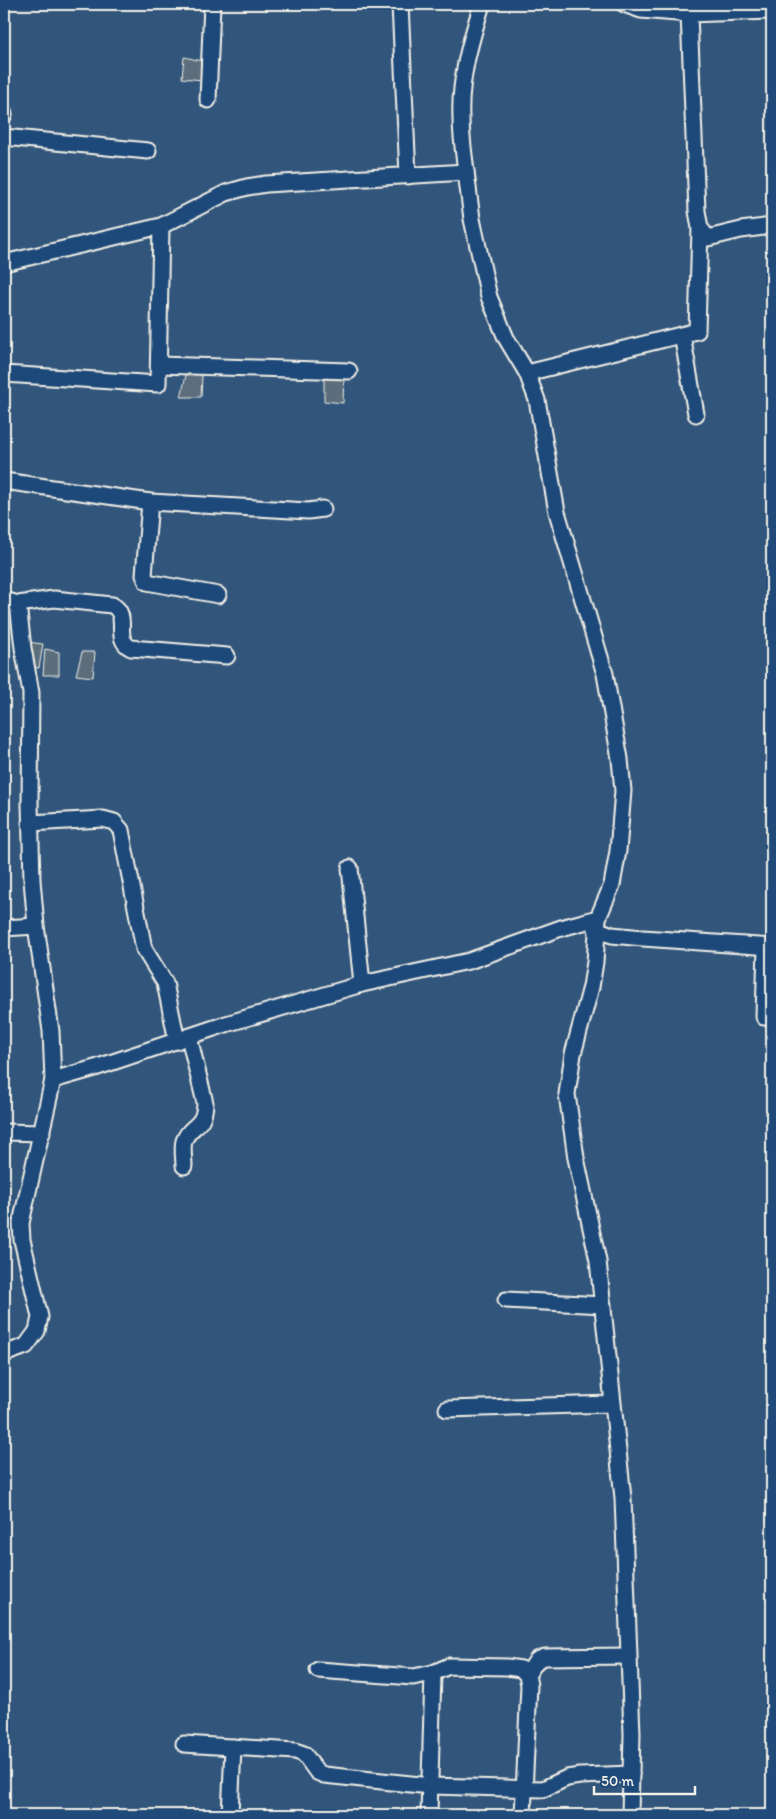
<svg xmlns="http://www.w3.org/2000/svg" width="776" height="1819" font-family="Itim,sans-serif">
<rect width="100%" height="100%" fill="#31557b"/>
<filter id="ink" filterUnits="userSpaceOnUse"><feTurbulence type="fractalNoise" baseFrequency=".02" numOctaves="2"/><feDisplacementMap in="SourceGraphic" scale="10" xChannelSelector="R" yChannelSelector="G"/><feConvolveMatrix kernelMatrix="1 2 1 2 8 2 1 2 1" color-interpolation-filters="sRGB"/></filter>
<g filter="url(#ink)">
<g fill="#5b6e7c" stroke="#f4f1e8">
<polygon points="184,57 202,61 202,80 182,78"/>
<polygon points="187,371 202,375 201,397 181,397"/>
<polygon points="324,376 344,377 343,403 324,401"/>
<polygon points="27,642 43,644 39,668 31,667"/>
<polygon points="45,649 59,652 59,675 43,675"/>
<polygon points="82,652 95,652 93,677 76,675"/>
</g>
<g fill="none" stroke-linecap="round" stroke-linejoin="round">
<defs>
<g id="minor">
<polyline points="400,4 408,176"/>
<polyline points="624,4 641,10 689,14 772,11"/>
<polyline points="689,14 697,211 700,228 708,238 741,230 772,226"/>
<polyline points="208,100 212,4"/>
<polyline points="4,113 4,115"/>
<polyline points="4,137 148,151"/>
<polyline points="466,172 472,219 489,297 506,338 527,373 537,400 557,512 605,674 620,759 623,791 618,851 612,885 598,918 595,962 591,987 573,1054 567,1094 576,1158 598,1261 623,1498 632,1734 630,1815"/>
<path d="M4,263L161,226L226,193L247,187L266,184L466,172C464,154 461,136 461,118C459,79 471,40 482,4"/>
<polyline points="682,335 696,414"/>
<polyline points="159,365 349,371"/>
<polyline points="527,373 697,331 700,228"/>
<polyline points="4,374 158,384 161,226"/>
<polyline points="4,481 150,502 308,511 323,509"/>
<polyline points="150,502 144,575 147,582 218,595"/>
<polyline points="4,600 18,604 23,648 31,693 30,804 32,880 36,926 51,1031 53,1080 21,1223 22,1240 40,1317 37,1331 26,1346 4,1354"/>
<path d="M18,604L54,599L112,605C131,615 112,639 131,648L227,656"/>
<polyline points="30,823 103,819 114,822 121,830 144,949 165,983 177,1041"/>
<polyline points="350,868 362,984"/>
<polyline points="4,928 36,926"/>
<polyline points="596,929 612,935 643,938 772,947"/>
<polyline points="766,947 764,1017 772,1017"/>
<polyline points="53,1080 95,1068 226,1024 362,984 469,961 561,928 598,918"/>
<polyline points="4,1132 42,1133"/>
<path d="M184,1166C184,1159 182,1148 184,1141C190,1123 204,1130 205,1103L189,1037"/>
<polyline points="506,1300 603,1305"/>
<polyline points="447,1409 612,1404"/>
<polyline points="318,1670 413,1677 433,1673 449,1666 507,1667 521,1669 527,1675 529,1685 523,1815"/>
<polyline points="527,1675 537,1660 545,1657 628,1656"/>
<polyline points="184,1744 295,1751 304,1754 317,1772 324,1775 430,1786 543,1789 567,1778 580,1776 631,1774"/>
<polyline points="230,1815 233,1747"/>
<polyline points="429,1815 433,1673"/>
</g>
</defs>
<use href="#minor" stroke="#f4f1e8" stroke-width="19"/>
<use href="#minor" stroke="#1f4a7a" stroke-width="15"/>
</g>
</g>
<rect width="776" height="1819" fill="none" stroke="#1f4a7a" stroke-width="20"/>
<rect x="10" y="10" width="756" height="1799" fill="none" stroke="#f4f1e8" stroke-width="2" filter="url(#ink)"/>
<path d="M594 1786v8h101v-8" fill="none" stroke="#f4f1e8" stroke-width="2.5"/>
<text x="601" y="1786" font-size="15" fill="#f4f1e8" stroke="#1f4a7a" stroke-width="4" paint-order="stroke">50 m</text>
</svg>
